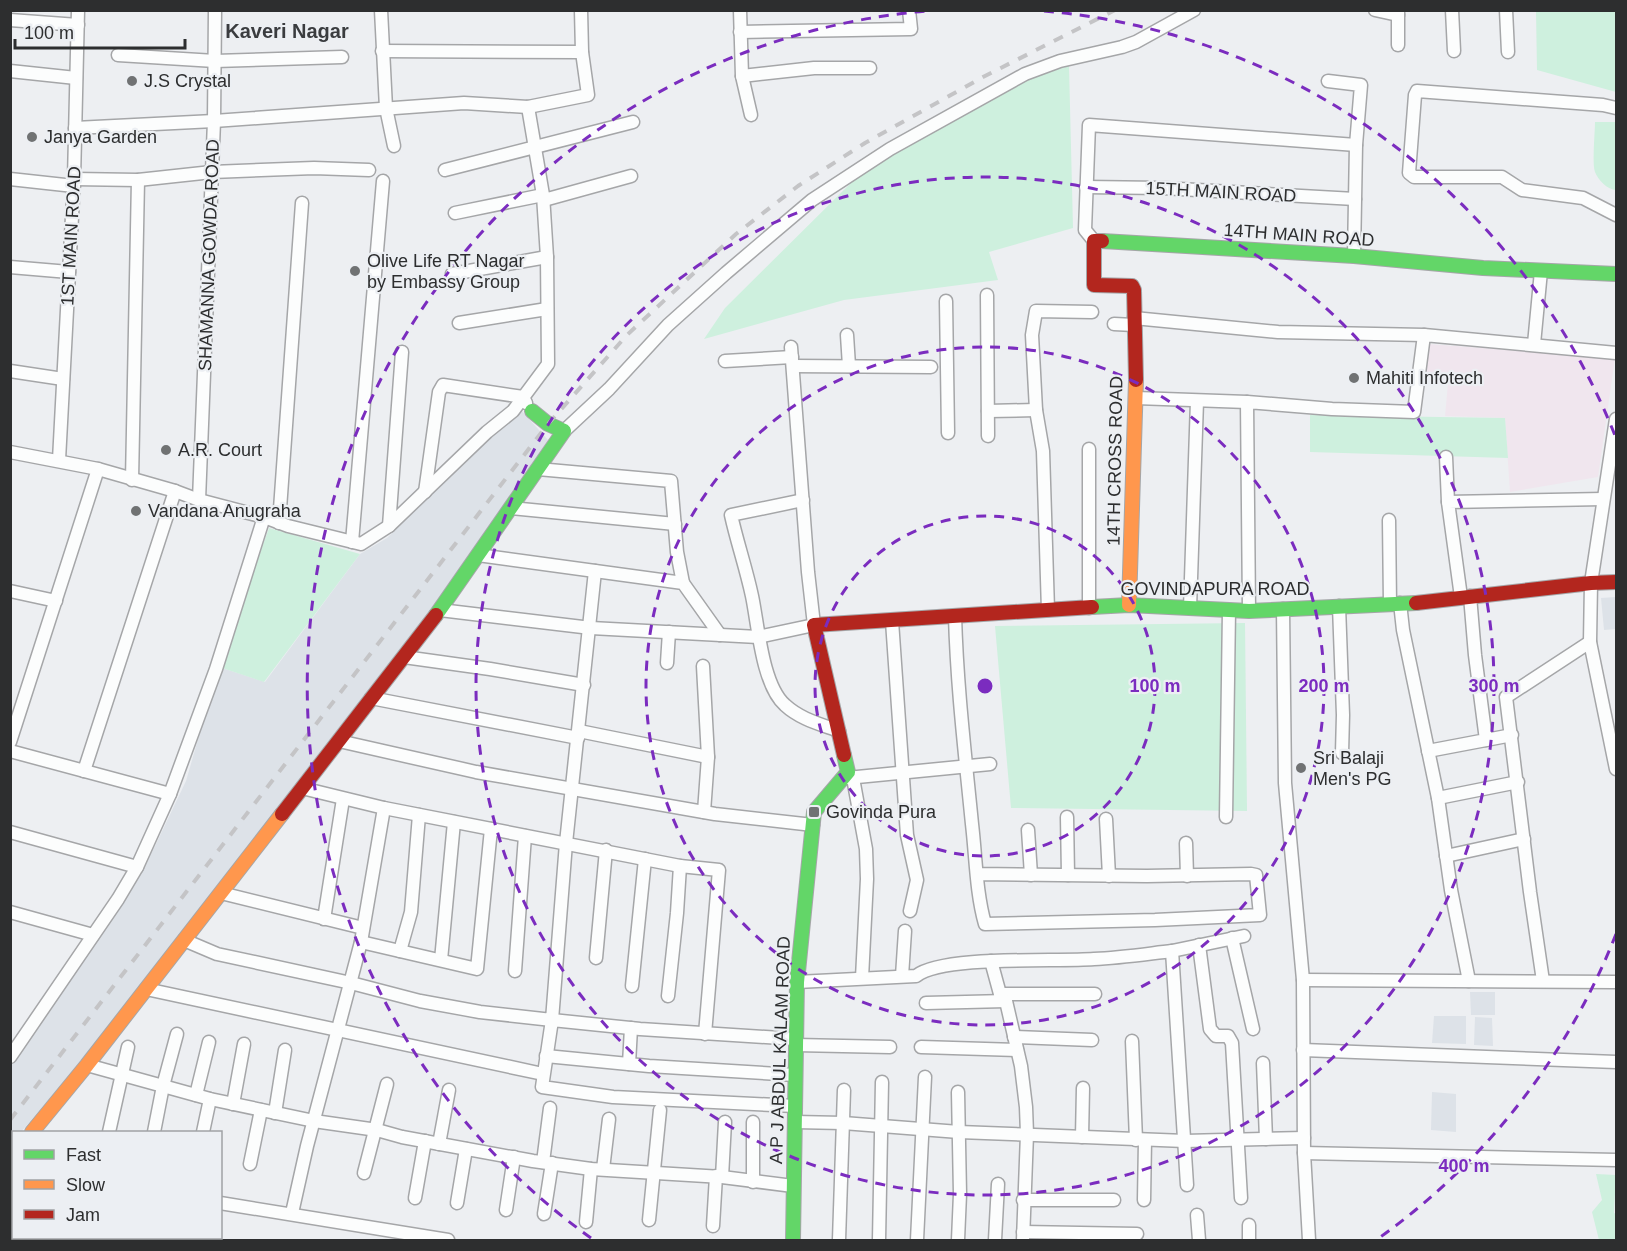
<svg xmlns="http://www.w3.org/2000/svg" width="1627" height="1251" font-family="Arial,sans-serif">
<rect width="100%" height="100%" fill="#edeff2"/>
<g fill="#dde2e8">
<polygon points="519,408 548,440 443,596 130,1004 21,1132 14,1132 13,1142 11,1146 11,1064 67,983 155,846 186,781 219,667 265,682 360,554 387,538"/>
<polygon points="1616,597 1616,629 1604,630 1601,598"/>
<polygon points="1470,992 1495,992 1495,1015 1471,1015"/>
<polygon points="1434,1016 1466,1016 1466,1044 1432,1043"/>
<polygon points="1475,1017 1492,1018 1493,1046 1474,1045"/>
<polygon points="1432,1092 1456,1094 1456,1132 1431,1130"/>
</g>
<polygon fill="#f0e6ee" points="1428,344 1615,358 1598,477 1510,492 1505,418 1445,416 1448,383 1424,383"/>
<g fill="#cef0de">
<polygon points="1536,11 1616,11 1616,92 1537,70"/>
<polygon points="1069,66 1073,228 989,252 998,280 844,300 704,339 725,308 857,177 1008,84"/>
<path d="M1595,122H1616V190C1608,190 1598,180 1595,172C1592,163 1595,133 1595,122Z"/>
<polygon points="1310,415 1505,418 1508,458 1310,452"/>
<polygon points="269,528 360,554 264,682 219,667"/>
<polygon points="1245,623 1247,811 1011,808 995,626"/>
<polygon points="1596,1174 1616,1175 1614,1213 1616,1214 1616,1240 1599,1240 1592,1212 1602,1200"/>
</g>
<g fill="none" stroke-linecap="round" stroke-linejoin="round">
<defs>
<g id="street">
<polyline points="381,10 386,108 394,146"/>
<polyline points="740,10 742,76 751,115"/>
<polyline points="1375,10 1398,15"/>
<polyline points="1398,10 1398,45"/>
<polyline points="1452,10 1454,51"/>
<polyline points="1506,10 1508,52"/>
<polyline points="10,20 78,25"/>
<polyline points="740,32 911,29 909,10"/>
<polyline points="382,51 582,52"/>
<polyline points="118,55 215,61 342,57"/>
<polyline points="10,71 76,78"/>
<polyline points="742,76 814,68 870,68"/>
<polyline points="1328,81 1361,85 1356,145 1354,256"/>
<polyline points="1616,108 1603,105 1417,91 1415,95 1409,173 1414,177 1502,177 1522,190 1583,198 1616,215"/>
<polyline points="75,128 214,121 464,103 528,107 588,95 582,52 581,10"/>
<polyline points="445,170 633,122"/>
<polyline points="10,179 74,186"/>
<polyline points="74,179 138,180 212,172 314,168 369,170"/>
<polyline points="1086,187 1162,188 1355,199"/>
<polyline points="544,200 631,176"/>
<polyline points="455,213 543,195"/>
<polyline points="1094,241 1085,230 1089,125 1356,145"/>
<polyline points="10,267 69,272"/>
<polyline points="452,274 547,257"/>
<polyline points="987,295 988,436"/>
<polyline points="946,301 948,433"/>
<polyline points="1134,318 1278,332 1424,335"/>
<polyline points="459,323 547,309"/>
<polyline points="1114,324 1134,325"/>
<polyline points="847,335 849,366"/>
<polyline points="1534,344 1541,271"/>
<polyline points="725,361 792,357"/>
<polyline points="793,366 931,367"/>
<polyline points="10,371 63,379"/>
<polyline points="1136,398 1247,402"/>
<polyline points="988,411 1036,410"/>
<polyline points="1616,419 1591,583 1590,642 1616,769"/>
<polyline points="564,431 609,389 668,325 726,273 812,200 890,149 1025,74 1060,61 1122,47 1136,42 1194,10"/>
<polyline points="1089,449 1089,608"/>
<polyline points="10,452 98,469 175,491 199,500 264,517 288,526 361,544 389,526 487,432 513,411 548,364 547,257 543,195 528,107"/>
<polyline points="1446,457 1448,502"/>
<polyline points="59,460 74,179 78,10"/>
<polyline points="538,469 671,481 677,552 683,583"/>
<polyline points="132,480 138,180"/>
<polyline points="425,492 439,392 443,385 523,397 526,403"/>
<polyline points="199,500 214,121 215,10"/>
<path d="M803,500L731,515C737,542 746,568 752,596C758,624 762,685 785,705C800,719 820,724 839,731"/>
<polyline points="511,508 675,524"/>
<polyline points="1389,520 1390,604"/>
<polyline points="279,523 302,203"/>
<polyline points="389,526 402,352"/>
<polyline points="352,542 383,181"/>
<polyline points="478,555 683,583 720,635"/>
<polyline points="10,591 56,601"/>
<polyline points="1461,597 1448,502 1603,499"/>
<polyline points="1400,603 1403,630 1438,798 1451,890 1469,981"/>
<polyline points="1339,606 1343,715 1342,753"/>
<polyline points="1190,608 1197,401"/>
<polyline points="1283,609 1285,783 1303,980 1304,1153 1309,1240"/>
<polyline points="440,610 591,628 758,637 814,625 808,572 791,347"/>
<polyline points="1048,610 1043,451 1036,410 1032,335 1036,311 1092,312"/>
<polyline points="1249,611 1247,402 1332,409 1414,412 1424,335 1616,353"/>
<path d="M955,616C957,687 965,753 972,824C976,858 976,892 985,924L1155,920L1260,915L1256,875L1251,874L1147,876L977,874"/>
<polyline points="892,621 907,835 917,880 910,911"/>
<polyline points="404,657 490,669 584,685"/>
<polyline points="667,663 669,632"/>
<polyline points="703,666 708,757 704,812"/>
<polyline points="371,698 578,738"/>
<polyline points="579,731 708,757"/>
<polyline points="1486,740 1512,735"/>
<polyline points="339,741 476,772 715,814 813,825"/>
<polyline points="10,742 98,469"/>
<polyline points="10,751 170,794"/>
<polyline points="1428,751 1486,740 1475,655 1470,596"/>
<polyline points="84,771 175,491"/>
<polyline points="847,778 990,764"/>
<polyline points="853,778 866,849 867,879 862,978"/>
<polyline points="1438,798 1518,782"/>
<polyline points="384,808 680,866 677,913 668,996"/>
<polyline points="1067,817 1068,875"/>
<polyline points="1226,817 1229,610"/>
<polyline points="1106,819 1109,876"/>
<polyline points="1028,830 1031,875"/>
<polyline points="10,832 137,867"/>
<polyline points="1186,843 1187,876"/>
<polyline points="1446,856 1524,839"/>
<polyline points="680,866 719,870 705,1034"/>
<polyline points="221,893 363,928"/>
<polyline points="10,912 93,935"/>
<polyline points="324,919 343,799"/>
<polyline points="1232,938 1253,1029"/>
<polyline points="184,940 217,954 351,983 420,1001 480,1012 552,1020 566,843 595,571"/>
<polyline points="361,942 477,969 491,829"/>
<polyline points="1199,945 1210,1029 1216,1036 1228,1036 1232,1043 1241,1198"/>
<polyline points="400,951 411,912 419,815"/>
<polyline points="596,958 606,850"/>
<polyline points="441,960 454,822"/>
<polyline points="991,961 1000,994 1006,1001 1021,1066 1026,1107 1027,1134 1023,1240"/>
<polyline points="515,971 525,836"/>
<polyline points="902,976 905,931"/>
<polyline points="1303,980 1616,982"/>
<polyline points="1543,981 1530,892 1506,697 1590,642"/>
<path d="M797,982L916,976C943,955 1055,962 1094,959C1120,958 1146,954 1172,951"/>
<polyline points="632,986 645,859"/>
<polyline points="146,989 543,1074"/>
<polyline points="1000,994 1095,994"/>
<polyline points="926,1003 1006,1001"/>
<polyline points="1014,1037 1092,1040"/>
<polyline points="1132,1041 1136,1140"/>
<polyline points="796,1045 890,1047"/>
<polyline points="921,1047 1017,1050"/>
<polyline points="1303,1050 1616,1062"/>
<polyline points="546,1056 649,1066 795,1075"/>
<polyline points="10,1057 118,899 137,867 170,794 216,669 264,517"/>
<polyline points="1263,1063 1266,1139"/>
<polyline points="629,1064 631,1028"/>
<polyline points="87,1065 210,1099 314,1121 377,1130 402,1137 533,1161 591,1169 722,1177 793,1186"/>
<polyline points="196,1095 209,1042"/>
<polyline points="233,1104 244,1044"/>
<polyline points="795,1106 613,1097 542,1087 552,1020 640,1029 796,1039"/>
<polyline points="275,1113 285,1050"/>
<polyline points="795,1122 843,1123 959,1132 1185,1141 1304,1138"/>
<polyline points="109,1132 128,1047"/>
<polyline points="154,1132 163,1086 177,1034"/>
<polyline points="203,1132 210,1099"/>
<polyline points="1082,1137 1083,1088"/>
<polyline points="439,1144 449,1090"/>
<polyline points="1304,1153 1616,1160"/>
<polyline points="543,1162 550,1108"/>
<polyline points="10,1163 14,1159"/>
<polyline points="250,1164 261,1110"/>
<polyline points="603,1169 609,1119"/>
<polyline points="364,1173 387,1084"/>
<polyline points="10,1177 14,1178"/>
<polyline points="722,1177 725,1122"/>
<polyline points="753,1182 753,1122"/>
<polyline points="1187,1185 1172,951 1244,936"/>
<polyline points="415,1198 425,1141"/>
<polyline points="1023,1200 1114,1200"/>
<polyline points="1144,1200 1145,1140"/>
<polyline points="220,1203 448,1240"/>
<polyline points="457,1203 466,1149"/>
<polyline points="506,1210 514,1157"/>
<polyline points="292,1213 307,1146 361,942 384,808 302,788"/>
<polyline points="544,1214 552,1163"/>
<polyline points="1197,1215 1199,1240"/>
<polyline points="649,1220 660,1110"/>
<polyline points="586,1222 591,1169"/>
<polyline points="713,1226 716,1176"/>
<polyline points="1023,1232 1137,1234"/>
<polyline points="839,1240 844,1090"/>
<polyline points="879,1240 882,1082"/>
<polyline points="917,1240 925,1077"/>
<polyline points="958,1240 960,1194 958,1092"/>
<polyline points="995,1240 998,1184"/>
<polyline points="1249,1240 1249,1225"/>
</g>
<g id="fast">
<polyline points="1102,241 1354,256 1483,268 1616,274"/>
<polyline points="1092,607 1129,605 1249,611 1416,603"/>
<polyline points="436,615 564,431 548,424 532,411"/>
<polyline points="793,1240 797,982 814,812 848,772 844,755"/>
</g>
<g id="slow">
<polyline points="1129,605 1136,380"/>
<polyline points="32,1132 87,1065 282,814"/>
</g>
<g id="jam">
<polyline points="1102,241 1094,241 1094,285 1132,286 1134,290 1136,380"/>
<polyline points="1416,603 1591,583 1616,582"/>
<polyline points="844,755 814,625 1092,607"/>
<polyline points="282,814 436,615"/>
</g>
</defs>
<use href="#street" stroke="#a5a6a8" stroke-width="15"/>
<use href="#fast" stroke="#a5a6a8" stroke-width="16"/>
<use href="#slow" stroke="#a5a6a8" stroke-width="16"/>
<use href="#jam" stroke="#a5a6a8" stroke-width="16"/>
<use href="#street" stroke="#fcfdfd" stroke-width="12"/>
<use href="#fast" stroke="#63d668" stroke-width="14"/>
<use href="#slow" stroke="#ff974d" stroke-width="14"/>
<use href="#jam" stroke="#b3261e" stroke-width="14"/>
<polyline stroke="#c4c4c6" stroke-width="4" stroke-dasharray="10 10" stroke-linecap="butt" points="10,1120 548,424 627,335 736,234 798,186 865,143 983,77 1115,10"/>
</g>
<g fill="none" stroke="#7b2cbf" stroke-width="3" stroke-dasharray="10 8">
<circle cx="985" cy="686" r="170"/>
<circle cx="985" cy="686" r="339"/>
<circle cx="985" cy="686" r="509"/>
<path d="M1616 934A678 678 0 0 1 1379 1238M591 1238A678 678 0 0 1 926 11M1044 11A678 678 0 0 1 1616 438"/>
</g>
<g fill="#707273" stroke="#eceff3" stroke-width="2">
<circle cx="132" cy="81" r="6"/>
<circle cx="32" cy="137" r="6"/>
<circle cx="355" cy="271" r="6"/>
<circle cx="1354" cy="378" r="6"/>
<circle cx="166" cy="450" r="6"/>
<circle cx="136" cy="511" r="6"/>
<circle cx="1301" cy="768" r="6"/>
<rect x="808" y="806" width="12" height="12" rx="3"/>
</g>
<g text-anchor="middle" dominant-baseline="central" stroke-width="4.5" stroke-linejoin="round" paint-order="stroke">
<g font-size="18" fill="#2d2e2f" stroke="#eceff3" text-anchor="start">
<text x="144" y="81">J.S Crystal</text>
<text x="44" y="137">Janya Garden</text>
<text x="367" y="261">Olive Life RT Nagar<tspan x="367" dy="21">by Embassy Group</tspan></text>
<text x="1366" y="378">Mahiti Infotech</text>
<text x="178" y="450">A.R. Court</text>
<text x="148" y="511">Vandana Anugraha</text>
<text x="1313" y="758">Sri Balaji<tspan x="1313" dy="21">Men's PG</tspan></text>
<text x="826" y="812">Govinda Pura</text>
</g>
<g font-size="18" fill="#2d2e2f" stroke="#eceff3">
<text transform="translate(1221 192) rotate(3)">15TH MAIN ROAD</text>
<text transform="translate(1299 235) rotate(4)">14TH MAIN ROAD</text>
<text transform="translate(71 236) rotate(-87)">1ST MAIN ROAD</text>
<text transform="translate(209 255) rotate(-88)">SHAMANNA GOWDA ROAD</text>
<text transform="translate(1115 461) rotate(-89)">14TH CROSS ROAD</text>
<text x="1215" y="589">GOVINDAPURA ROAD</text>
<text transform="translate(780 1050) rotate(-88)">A P J ABDUL KALAM ROAD</text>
</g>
<g font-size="20" font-weight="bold" fill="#3a3c3f" stroke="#eceff3">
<text x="287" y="31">Kaveri Nagar</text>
</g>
</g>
<circle cx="985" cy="686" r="9" fill="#7b2cbf" stroke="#eceff3" stroke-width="3"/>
<g font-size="18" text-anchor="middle" font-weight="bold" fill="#7b2cbf" stroke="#eceff3" stroke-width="4.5" stroke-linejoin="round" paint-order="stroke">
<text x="1155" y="692">100 m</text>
<text x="1324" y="692">200 m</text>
<text x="1494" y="692">300 m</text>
<text x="1464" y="1172">400 m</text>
</g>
<rect width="1627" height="1251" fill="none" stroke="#2d2e2f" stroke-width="24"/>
<rect x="12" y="1131" width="210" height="108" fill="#eceff3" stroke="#a0a2a5" stroke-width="1.5"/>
<rect x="24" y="1150" width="30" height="9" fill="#63d668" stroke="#a0a2a5" stroke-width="1.5"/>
<text x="66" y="1161" font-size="18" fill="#2d2e2f">Fast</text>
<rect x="24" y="1180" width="30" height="9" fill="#ff974d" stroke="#a0a2a5" stroke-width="1.5"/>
<text x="66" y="1191" font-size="18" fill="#2d2e2f">Slow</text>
<rect x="24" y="1210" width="30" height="9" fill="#b3261e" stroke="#a0a2a5" stroke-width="1.5"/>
<text x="66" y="1221" font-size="18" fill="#2d2e2f">Jam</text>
<path d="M15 39v9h170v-9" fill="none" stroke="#2d2e2f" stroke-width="3"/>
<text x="24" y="39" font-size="18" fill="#2d2e2f" stroke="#eceff3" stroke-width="4.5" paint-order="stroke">100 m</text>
</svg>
